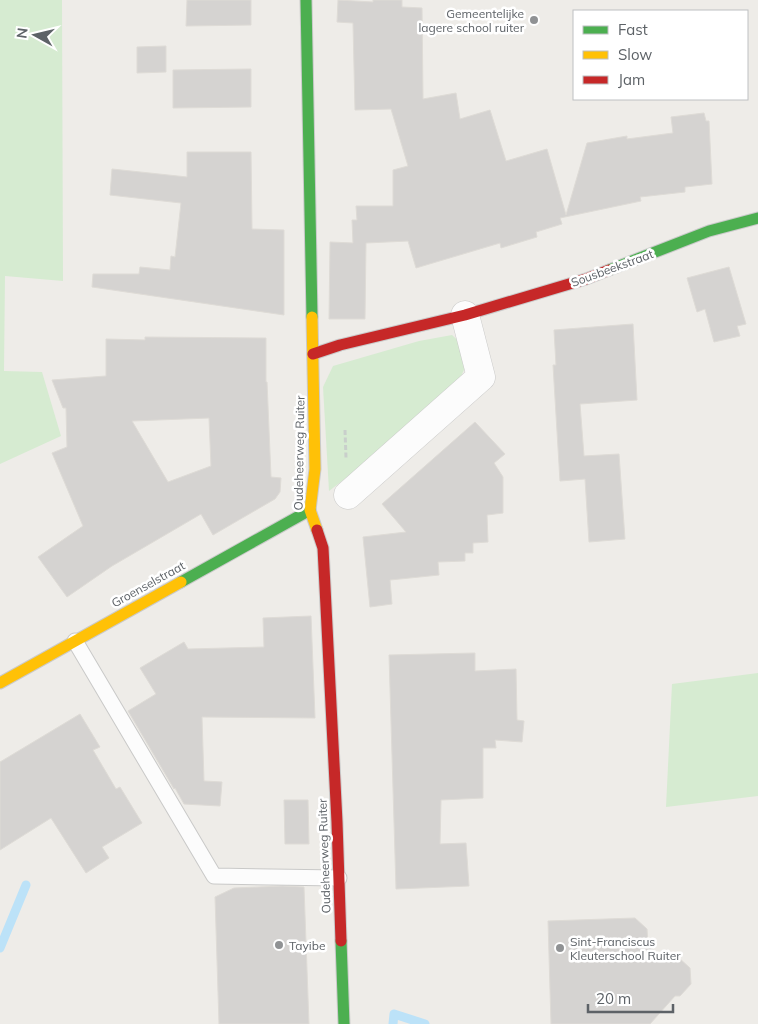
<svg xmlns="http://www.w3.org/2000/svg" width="758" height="1024" font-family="Mulish,sans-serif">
<rect width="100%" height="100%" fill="#eeece8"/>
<g fill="#d6ebd1">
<polygon points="0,0 62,0 63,281 5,276 4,371 42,372 61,436 0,464"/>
<polygon points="452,335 464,346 466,365 460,379 359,468 329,491 323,387 333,366 419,341"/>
<polygon points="758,673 758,796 666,807 672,684"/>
</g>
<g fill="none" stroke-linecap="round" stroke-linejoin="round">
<g stroke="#bce2f8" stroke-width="9">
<polyline points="0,948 26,885"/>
<polyline points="393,1024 394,1014 425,1024"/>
</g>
</g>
<g fill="#d5d3d1" stroke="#dedbd6" fill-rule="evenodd">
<polygon points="187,0 251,0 251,25 186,26"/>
<polygon points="338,0 373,2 373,0 402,0 402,7 422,8 423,99 456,93 460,119 490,110 506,161 547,149 566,215 587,143 627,136 627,139 673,133 671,117 704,113 706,121 709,121 712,184 685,187 685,192 640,197 641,201 560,218 562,224 536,232 537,237 501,248 500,243 416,268 408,241 366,243 365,319 329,319 330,242 353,243 352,220 357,220 356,206 393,206 393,170 408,166 391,109 355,110 353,23 337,22"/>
<polygon points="166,46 166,72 137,73 137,47"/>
<polygon points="251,69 251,107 173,108 173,70"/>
<polygon points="187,152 251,152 252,229 284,230 284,315 92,287 93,274 139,274 140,267 170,270 171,256 175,257 181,203 110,195 112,169 187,177"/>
<polygon points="729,267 746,324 737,326 740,336 714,342 705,309 697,312 687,278"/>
<polygon points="633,324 637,400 580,404 584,456 619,454 625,539 589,542 585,479 560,481 553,365 556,365 554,330"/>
<path d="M145,337L266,338V382H267L271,477L281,478L280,492L275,499L213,535L201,514L112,566L67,597L38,557L83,526L52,453L67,447L66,408H63L52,380L106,376V339L145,340ZM209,418L211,466L168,482L132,421Z"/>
<polygon points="475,422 505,454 494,463 503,477 503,513 487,515 488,542 473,543 473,553 465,553 465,561 438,562 439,575 390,580 392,604 370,607 363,537 406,532 382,504"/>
<polygon points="311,616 315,718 202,717 204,781 222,782 220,806 184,804 175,788 174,789 128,711 156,694 140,668 184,642 188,649 264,647 263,618"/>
<polygon points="475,653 475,671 516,669 517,720 524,721 522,742 495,740 496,748 483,748 483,798 441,800 440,844 466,843 469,886 396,889 389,655"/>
<polygon points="80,714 100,747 93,750 116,789 120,787 142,823 102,847 109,858 86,873 51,818 0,850 0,762"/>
<polygon points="284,800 308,800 309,844 285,844"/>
<polygon points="282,886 304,887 309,1024 219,1024 215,897 234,888"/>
<polygon points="635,918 647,929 648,945 663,958 679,958 690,968 691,984 680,996 675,996 650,1024 551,1024 548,921"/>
</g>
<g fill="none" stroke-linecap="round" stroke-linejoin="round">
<defs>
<polyline id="lane" points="75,641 214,876 339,878"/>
<polyline id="street" points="348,495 481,377 465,315"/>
<g id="fast">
<polyline points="306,0 312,317"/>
<polyline points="609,270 709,231 758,218"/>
<polyline points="181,582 310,510"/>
<polyline points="341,941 344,1024"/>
</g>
<g id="slow">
<polyline points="312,317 315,469 310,510 317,530"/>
<polyline points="0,683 181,582"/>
</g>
<g id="jam">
<polyline points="313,354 340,345 465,315 586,279 609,270"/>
<polyline points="317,530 323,548 337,822 341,941"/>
</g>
</defs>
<use href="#lane" stroke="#c9c9c8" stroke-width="17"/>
<use href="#street" stroke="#c9c9c8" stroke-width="29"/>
<use href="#fast" stroke="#cacaca" stroke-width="13"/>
<use href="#slow" stroke="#cacaca" stroke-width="13"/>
<use href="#jam" stroke="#cacaca" stroke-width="13"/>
<polyline stroke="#c9cfcb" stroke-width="3" stroke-dasharray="5 2.5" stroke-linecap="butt" points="345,430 346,458"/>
<use href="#lane" stroke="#fcfcfc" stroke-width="15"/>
<use href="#street" stroke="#fcfcfc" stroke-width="28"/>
<use href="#fast" stroke="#4caf50" stroke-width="11"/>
<use href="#slow" stroke="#ffc107" stroke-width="11"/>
<use href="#jam" stroke="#c62828" stroke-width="11"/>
</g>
<g fill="#909294" stroke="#fff" stroke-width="2">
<circle cx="534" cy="20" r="5"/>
<circle cx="279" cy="945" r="5"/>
<circle cx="560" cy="948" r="5"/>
</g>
<g text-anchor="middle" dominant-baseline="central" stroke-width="5" stroke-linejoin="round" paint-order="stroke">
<g font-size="12" fill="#5d6267" stroke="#fff" text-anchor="start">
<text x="524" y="13" text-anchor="end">Gemeentelijke<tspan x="524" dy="14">lagere school ruiter</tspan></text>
<text x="570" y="941">Sint-Franciscus<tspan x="570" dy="14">Kleuterschool Ruiter</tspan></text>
<text x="289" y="945">Tayibe</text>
</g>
<g font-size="12" fill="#5d6267" stroke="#fff">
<text transform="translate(612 268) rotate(-20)">Sousbeekstraat</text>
<text transform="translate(299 453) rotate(-89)">Oudeheerweg Ruiter</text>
<text transform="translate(148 584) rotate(-29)">Groenselstraat</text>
<text transform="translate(324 856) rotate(-92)">Oudeheerweg Ruiter</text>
</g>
</g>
<rect x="573" y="10" width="175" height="90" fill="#ffffff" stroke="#bec0c2"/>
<rect x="583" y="26" width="25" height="8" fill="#4caf50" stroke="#bec0c2"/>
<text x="618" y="35" font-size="15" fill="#5d6267">Fast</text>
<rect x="583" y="51" width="25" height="8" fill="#ffc107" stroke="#bec0c2"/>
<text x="618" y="60" font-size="15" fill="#5d6267">Slow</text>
<rect x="583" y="76" width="25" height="8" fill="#c62828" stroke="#bec0c2"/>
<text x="618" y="85" font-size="15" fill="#5d6267">Jam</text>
<g transform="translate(35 35) rotate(278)" stroke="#ffffff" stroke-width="4" paint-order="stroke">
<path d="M0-4L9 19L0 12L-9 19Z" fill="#5d6267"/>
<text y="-8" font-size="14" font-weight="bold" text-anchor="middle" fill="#5d6267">N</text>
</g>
<path d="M588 1004v8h85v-8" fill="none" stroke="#5d6267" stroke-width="2.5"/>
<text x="596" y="1004" font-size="15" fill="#5d6267" stroke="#ffffff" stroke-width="4" paint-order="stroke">20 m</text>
</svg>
